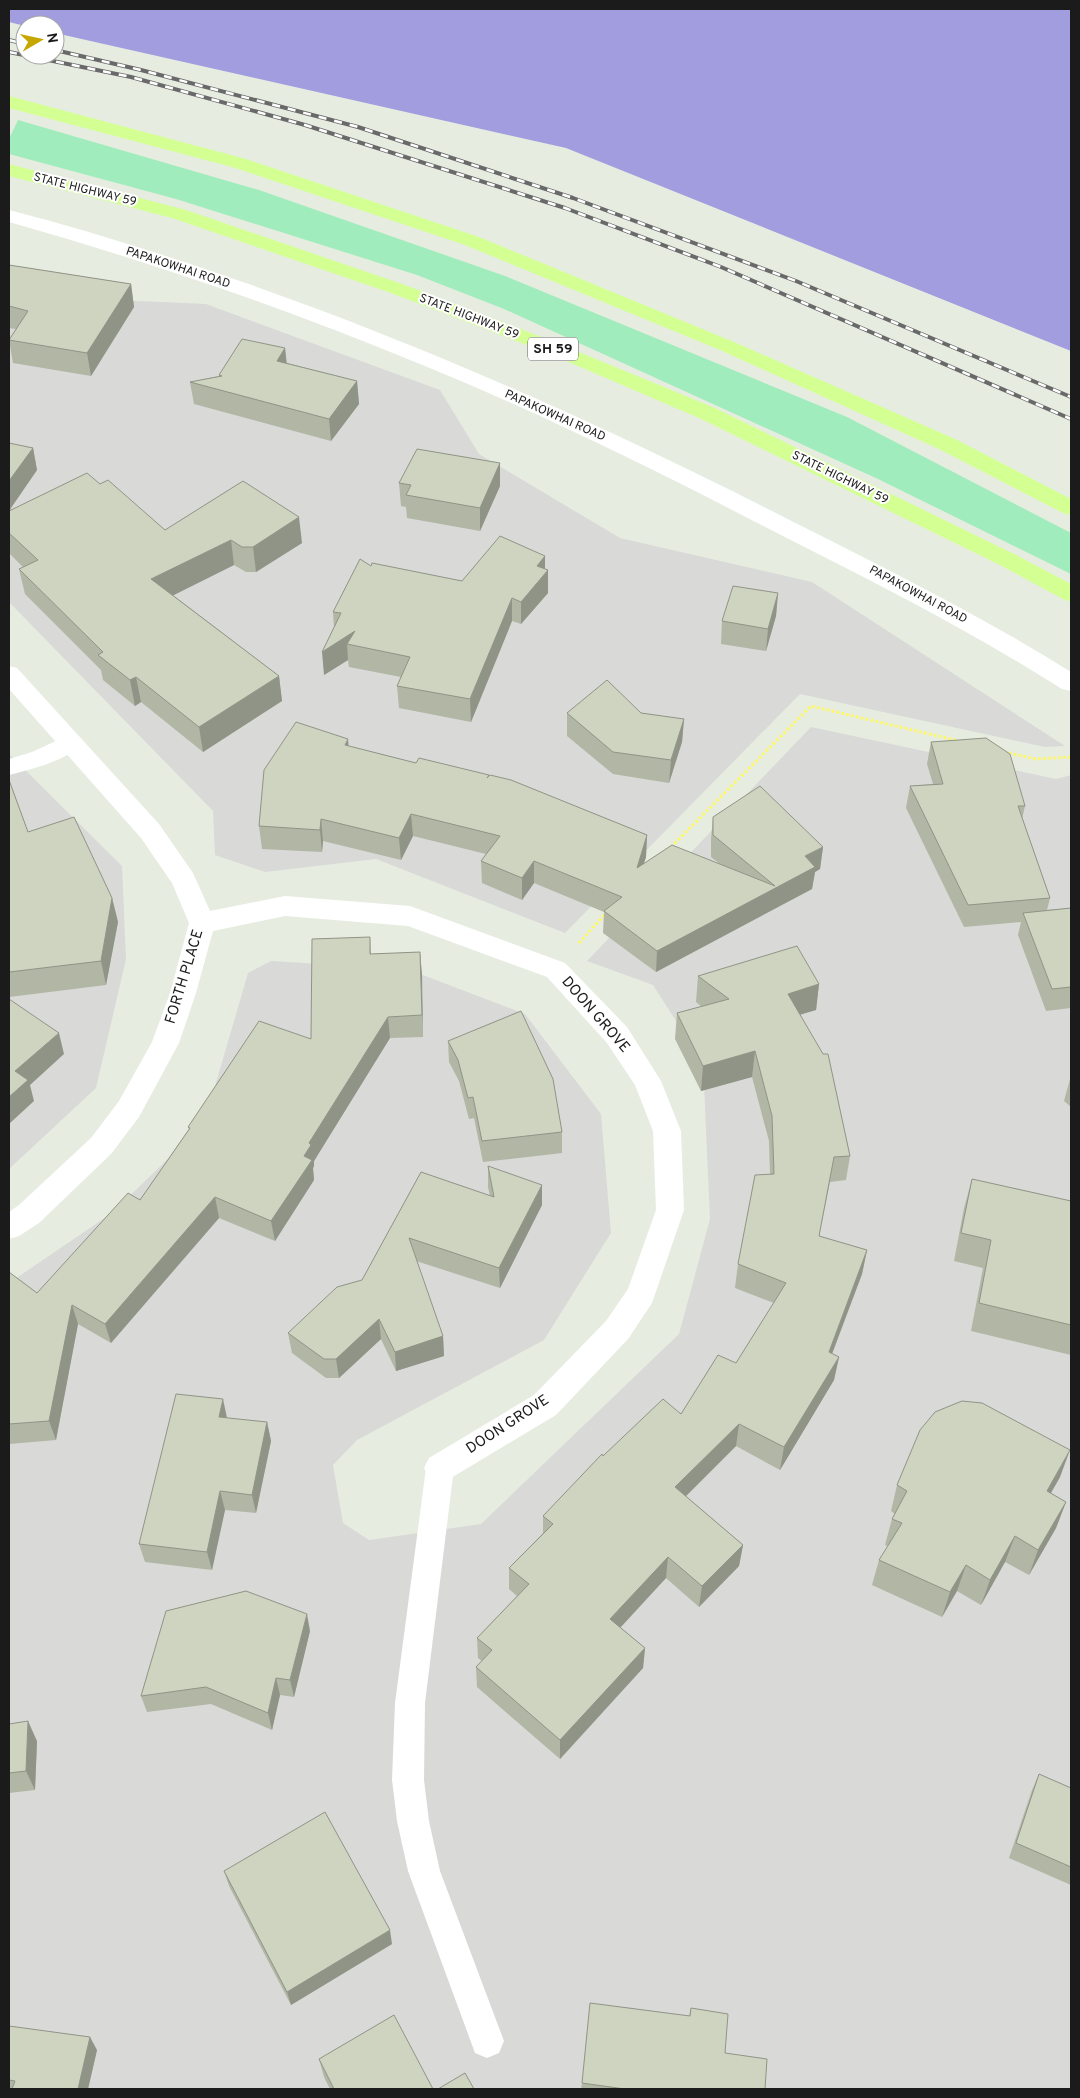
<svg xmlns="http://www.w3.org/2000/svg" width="1080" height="2098" font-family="Overpass,sans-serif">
<rect width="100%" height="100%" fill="#e6ede0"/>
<g fill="#d9d9d8">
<polygon points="9,288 49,297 206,304 440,390 479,454 620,538 812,582 1065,746 1045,747 800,694 565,933 376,859 265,872 215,855 213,811 9,602"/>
<polygon points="811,727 1056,779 1071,775 1071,2089 9,2089 9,1283 112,1213 204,1124 248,973 271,961 407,969 525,1014 601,1114 611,1233 544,1340 357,1440 333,1465 343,1523 369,1540 481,1524 679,1334 710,1219 703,1063 653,985 587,961"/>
<polygon points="9,754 122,866 126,959 96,1088 9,1169"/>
</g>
<polygon fill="#a1ecbc" points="18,120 259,190 505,276 847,417 1071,533 1071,574 878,479 504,309 417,275 176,199 9,154 9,139"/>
<polygon fill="#a19dde" points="9,9 1071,9 1071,351 566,148 55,33 55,25 25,26 9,22"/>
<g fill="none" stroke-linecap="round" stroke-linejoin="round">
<g stroke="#fff75f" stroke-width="3" stroke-dasharray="2.5 2.5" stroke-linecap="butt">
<polyline points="1004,752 1036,759 1071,757"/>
<polyline points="671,847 811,706 959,741"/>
<polyline points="579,943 605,914"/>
</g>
<g fill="#fff" fill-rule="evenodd">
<path d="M71,734L79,736L82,742C72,760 28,770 9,775V759L32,752Z"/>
<polygon points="440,1455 450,1459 454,1468 425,1703 424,1780 429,1821 440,1871 504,2041 499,2053 487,2058 475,2053 408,1871 397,1821 392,1780 395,1703 426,1468 430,1459"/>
</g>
<polygon fill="#fff" fill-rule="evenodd" points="9,666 17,668 159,824 193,873 210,911 285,896 410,906 565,963 627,1027 661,1081 681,1131 684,1210 652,1303 628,1339 556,1415 451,1478 440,1482 429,1478 424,1468 429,1458 534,1395 606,1321 628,1289 656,1210 653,1131 635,1085 607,1043 547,977 408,926 285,916 213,931 196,993 179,1043 139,1117 111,1154 39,1223 19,1236 9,1239 9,1212 19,1205 91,1138 119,1101 152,1042 170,993 189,923 172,883 141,838 9,689"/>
<path fill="#fff" fill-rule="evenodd" d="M9,210C71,226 133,245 193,265C392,331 582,415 768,509C870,561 974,611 1071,672V691L1062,689C971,631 874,582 777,533C659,472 539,412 415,362C282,307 147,261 9,222Z"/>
<g fill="#d3ff93" fill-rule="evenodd">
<polygon points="9,96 246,159 479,237 734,342 955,439 1071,499 1071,515 1063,513 939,449 720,350 465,245 232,167 9,108"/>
<polygon points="9,164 186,210 405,285 557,343 715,408 1016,555 1071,584 1071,602 1063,599 1000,565 699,418 543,351 391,293 172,218 9,176"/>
</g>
<defs>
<g id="rail">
<polyline points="9,40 25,44"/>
<polyline points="55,50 141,70 358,127 573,198 796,281 1071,397"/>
<polyline points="9,52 131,77 305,125 565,208 721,267 1071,419"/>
</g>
</defs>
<use href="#rail" stroke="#696969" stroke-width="4"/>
<use href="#rail" stroke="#fff" stroke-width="2.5" stroke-dasharray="8" stroke-linecap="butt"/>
</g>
<g fill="#b1b6a5">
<polygon points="9,265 131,284 134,307 91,376 13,363 9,340 16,329 9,328"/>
<polygon points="285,348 287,363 357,381 359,404 331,441 194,404 190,382 219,376 219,375"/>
<polygon points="9,443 33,448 37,470 9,510 100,484 165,530 302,543 256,572 246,572 234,565 173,595 279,676 282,701 203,752 141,702 135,706 103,680 101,670 25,594 19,569 23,567 9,553"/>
<polygon points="500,463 500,486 480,531 407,518 406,507 401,506 399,483"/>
<polygon points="545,556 545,569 548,570 548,593 521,624 512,621 471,722 399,708 397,686 401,677 349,667 348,660 324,675 334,627 333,612 371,566 462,581"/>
<polygon points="778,593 776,616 766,651 721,644 722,621"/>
<polygon points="567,713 641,713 684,719 682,742 669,783 613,774 567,736"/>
<polygon points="931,742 1025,806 1022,819 1050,898 1047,910 1071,908 1071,1008 1046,1011 1018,935 1021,922 964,927 906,808 910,786 933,784 927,764"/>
<polygon points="348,746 416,763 489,777 647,835 646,857 644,863 720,864 711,857 711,839 713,817 823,847 820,869 815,872 812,889 656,972 603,933 604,912 534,883 522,900 482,883 481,861 486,854 413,836 401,860 323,841 322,852 262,849 259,826"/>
<polygon points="9,780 28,832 112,898 118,922 106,985 9,997"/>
<polygon points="370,937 371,954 420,952 423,1037 390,1038 314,1161 314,1166 313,1168 314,1180 275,1241 219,1218 111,1343 78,1324 56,1440 9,1444 9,1272 37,1293 140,1200 189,1129 188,1127 311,1039"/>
<polygon points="698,976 819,984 816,1010 800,1015 850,1156 846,1180 830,1182 819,1236 867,1250 862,1274 832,1354 839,1357 834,1380 780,1470 736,1446 686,1496 743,1545 739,1566 699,1607 666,1578 620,1627 645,1648 643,1668 560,1759 477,1687 476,1667 482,1661 478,1658 477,1638 517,1596 509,1589 509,1568 543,1533 543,1516 603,1456 681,1414 736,1363 774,1303 735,1288 738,1264 770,1174 769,1141 752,1077 701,1091 675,1039 677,1013 702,1007 696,1002"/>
<polygon points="448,1041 562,1132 562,1153 483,1162 474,1118 469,1119 459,1081 449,1062"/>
<polygon points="1071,1078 1071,1107 1064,1101 1070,1079"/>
<polygon points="488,1166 542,1205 500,1288 416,1261 443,1336 444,1356 396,1371 381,1339 339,1378 326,1378 292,1353 288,1333 362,1280 421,1172 490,1196 488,1187"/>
<polygon points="972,1179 1071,1201 1071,1355 971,1331 983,1268 954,1261 964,1208"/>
<polygon points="227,1418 267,1422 271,1441 256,1513 225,1510 212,1570 145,1562 139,1544"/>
<polygon points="1060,1477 1051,1493 1066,1502 1056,1528 1029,1575 1005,1562 981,1605 957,1591 942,1617 872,1585 879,1560 888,1546 885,1545 892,1519 895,1514 891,1511 897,1485"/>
<polygon points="310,1631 294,1697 280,1695 272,1730 211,1704 147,1712 141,1696"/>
<polygon points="9,1724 37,1741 35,1790 9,1793"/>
<polygon points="1039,1774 1071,1788 1071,1885 1009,1858 1032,1790"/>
<polygon points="224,1871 392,1944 291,2005 229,1886"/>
<polygon points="691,2008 725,2053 765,2089 581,2089 582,2083 689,2016"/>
<polygon points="9,2026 97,2050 88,2089 9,2089"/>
<polygon points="319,2059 433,2089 330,2089 324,2077"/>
</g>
<g fill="#909486">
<polygon points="131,284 134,307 91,376 87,353"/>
<polygon points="285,348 287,370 277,361"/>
<polygon points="357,381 359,404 331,441 329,419"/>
<polygon points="33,448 37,470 9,511 9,481"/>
<polygon points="500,463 500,486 480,531 480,508"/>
<polygon points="299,517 302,543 256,572 253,547"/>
<polygon points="231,540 234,565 156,604 151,579"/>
<polygon points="545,556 545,574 548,570 548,593 521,624 521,602 537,566"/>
<polygon points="778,593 776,616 766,651 768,629"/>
<polygon points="512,598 512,621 471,722 470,699"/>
<polygon points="355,631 347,644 348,660 324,675 322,652"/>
<polygon points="279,676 282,701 203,752 199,727"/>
<polygon points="136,677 141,702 135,706 130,680"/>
<polygon points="684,719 682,742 669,783 671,760"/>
<polygon points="348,739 350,762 345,745"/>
<polygon points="411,814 413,836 401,860 399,838"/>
<polygon points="321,819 323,841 322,852 320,830"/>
<polygon points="647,835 646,857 635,890 637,868"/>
<polygon points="823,847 820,869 815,872 812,889 656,972 657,951 803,873 805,856"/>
<polygon points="534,861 534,883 522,900 522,878"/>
<polygon points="112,898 118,922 106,985 101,961"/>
<polygon points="420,952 422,974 423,1037 422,1015"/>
<polygon points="819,984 816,1010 784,1019 788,994"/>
<polygon points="388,1017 390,1038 314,1161 314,1166 313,1168 314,1180 275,1241 271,1221 309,1143"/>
<polygon points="59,1033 64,1054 30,1085 34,1101 9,1124 9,1097 15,1071"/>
<polygon points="755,1051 752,1077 701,1091 703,1066"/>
<polygon points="542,1185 542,1205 500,1288 499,1268"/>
<polygon points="215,1197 219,1218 111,1343 105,1324"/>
<polygon points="867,1250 862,1274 824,1375 829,1352"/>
<polygon points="72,1305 78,1324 56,1440 49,1421"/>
<polygon points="379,1319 381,1339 339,1378 336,1359"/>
<polygon points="443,1336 444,1356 396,1371 395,1352"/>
<polygon points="839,1357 834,1380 780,1470 784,1447"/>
<polygon points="223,1399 227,1418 219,1417"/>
<polygon points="267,1422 271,1441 256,1513 252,1495"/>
<polygon points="739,1424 736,1446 673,1509 675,1487"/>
<polygon points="1070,1450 1060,1477 1037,1517 1047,1491"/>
<polygon points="220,1491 225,1510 212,1570 207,1552"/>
<polygon points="1066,1502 1056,1528 1029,1575 1038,1550"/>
<polygon points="1015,1536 1005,1562 981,1605 990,1580"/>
<polygon points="743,1545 739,1566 699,1607 702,1586"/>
<polygon points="668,1557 666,1578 609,1640 610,1619"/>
<polygon points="966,1565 957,1591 942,1617 950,1592"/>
<polygon points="307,1614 310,1631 294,1697 290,1680"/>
<polygon points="645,1648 643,1668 560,1759 560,1740"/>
<polygon points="276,1678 280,1695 272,1730 268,1713"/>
<polygon points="28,1721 37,1741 35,1790 26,1771"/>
<polygon points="390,1930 392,1944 291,2005 287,1992"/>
<polygon points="90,2037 97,2050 88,2089 78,2089"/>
</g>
<g fill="#ced4c0" stroke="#909486">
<polygon points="9,265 131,284 87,353 9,340 28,311 9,306"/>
<polygon points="242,339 285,348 277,361 357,381 329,419 190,382 222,376 219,375"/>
<polygon points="9,443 33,448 9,481"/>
<polygon points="417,449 500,463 480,508 406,495 411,485 399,483"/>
<polygon points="87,473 100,484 108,480 165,530 243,481 299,517 253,547 242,547 231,540 151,579 279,676 199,727 136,677 130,680 98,655 103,652 19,569 38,560 9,533 9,511"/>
<polygon points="500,536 545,556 537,566 548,570 521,602 512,598 470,699 397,686 410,657 347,644 355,631 322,652 341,613 333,612 360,559 371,566 372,563 462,581"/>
<polygon points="733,586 778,593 768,629 722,621"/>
<polygon points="607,680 641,713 684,719 671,760 613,752 567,713"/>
<polygon points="296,722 348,739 345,745 416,763 419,758 489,775 487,778 490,775 511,780 647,835 637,868 672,845 775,886 713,835 713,817 760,786 823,847 805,856 815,867 657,951 604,911 622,897 534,861 522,878 481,861 500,836 411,814 399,838 321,819 320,830 259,826 264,770"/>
<polygon points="986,738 1010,754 1025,806 1018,806 1050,898 968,905 910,786 943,784 931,742"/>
<polygon points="9,780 28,832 74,817 112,898 101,961 9,972"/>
<polygon points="1071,908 1071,987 1052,989 1023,913"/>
<polygon points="370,937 370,954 420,952 422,1015 388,1017 309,1143 311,1145 304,1156 312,1160 271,1221 215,1197 105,1324 72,1305 49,1421 9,1424 9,1272 37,1293 128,1193 140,1200 190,1128 188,1127 259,1021 311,1039 312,939"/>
<polygon points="797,946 819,984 788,994 823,1054 828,1054 850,1156 834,1157 819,1236 867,1250 829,1352 839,1357 784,1447 739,1424 675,1487 743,1545 702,1586 668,1557 610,1619 645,1648 560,1740 476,1667 492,1650 477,1638 529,1584 509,1568 553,1524 543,1516 602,1454 603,1456 663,1399 681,1414 718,1355 736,1363 786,1283 738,1264 755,1175 774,1174 772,1116 755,1051 703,1066 677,1013 729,999 698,976"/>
<polygon points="9,999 59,1033 15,1071 28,1080 9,1097"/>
<polygon points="521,1011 553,1079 562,1132 482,1141 473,1097 468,1098 458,1060 448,1041"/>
<polygon points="488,1166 542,1185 499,1268 409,1238 443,1336 395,1352 379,1319 336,1359 324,1359 288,1333 337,1287 362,1280 421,1172 494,1197"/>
<polygon points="972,1179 1071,1201 1071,1325 979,1303 991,1240 961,1233"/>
<polygon points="176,1394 223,1399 219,1417 267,1422 252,1495 220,1491 207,1552 139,1544"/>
<polygon points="962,1401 982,1403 1070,1450 1047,1491 1066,1502 1038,1550 1015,1536 990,1580 966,1565 950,1592 879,1560 902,1523 892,1519 907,1491 897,1485 920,1430 935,1412"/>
<polygon points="246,1591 307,1614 290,1680 276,1678 268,1713 206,1687 141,1696 166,1611"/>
<polygon points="28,1721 26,1771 9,1773 9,1724"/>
<polygon points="1039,1774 1071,1788 1071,1867 1016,1843"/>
<polygon points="325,1812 390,1930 287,1992 224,1871"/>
<polygon points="590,2003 690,2016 691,2008 728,2014 725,2053 767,2059 765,2089 625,2089 582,2083"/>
<polygon points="394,2015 433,2089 334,2089 319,2059"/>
<polygon points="9,2026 90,2037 78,2089 12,2089 15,2081 9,2080"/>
<polygon points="465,2073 474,2089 438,2089"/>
</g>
<g text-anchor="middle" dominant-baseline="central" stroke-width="4" stroke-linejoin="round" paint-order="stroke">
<g font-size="12" fill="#1b1b1b" stroke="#fff">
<text transform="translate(85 190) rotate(14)">STATE HIGHWAY 59</text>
<text transform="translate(178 268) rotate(18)">PAPAKOWHAI ROAD</text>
<text transform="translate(469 317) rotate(21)">STATE HIGHWAY 59</text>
<text transform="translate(555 416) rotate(24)">PAPAKOWHAI ROAD</text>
<text transform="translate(840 478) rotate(26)">STATE HIGHWAY 59</text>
<text transform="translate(918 595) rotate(28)">PAPAKOWHAI ROAD</text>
</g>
<rect fill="#fff" stroke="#5f5f5f" stroke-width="1" x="528" y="337.5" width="50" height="23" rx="4"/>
<g font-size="14" font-weight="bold" fill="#1b1b1b">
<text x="553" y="349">SH 59</text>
</g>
<g font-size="15" fill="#1b1b1b" stroke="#fff">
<text transform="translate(185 977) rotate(-73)">FORTH PLACE</text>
<text transform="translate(595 1015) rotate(49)">DOON GROVE</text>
<text transform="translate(508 1425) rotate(-33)">DOON GROVE</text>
</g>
</g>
<rect width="1080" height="2098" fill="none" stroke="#1b1b1b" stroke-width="20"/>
<g transform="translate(40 40) rotate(81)"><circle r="24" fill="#ffffff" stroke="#a4a4a4"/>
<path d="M0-4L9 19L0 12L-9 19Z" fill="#c6a700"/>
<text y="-8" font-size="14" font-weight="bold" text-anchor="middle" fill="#1b1b1b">N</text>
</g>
</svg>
